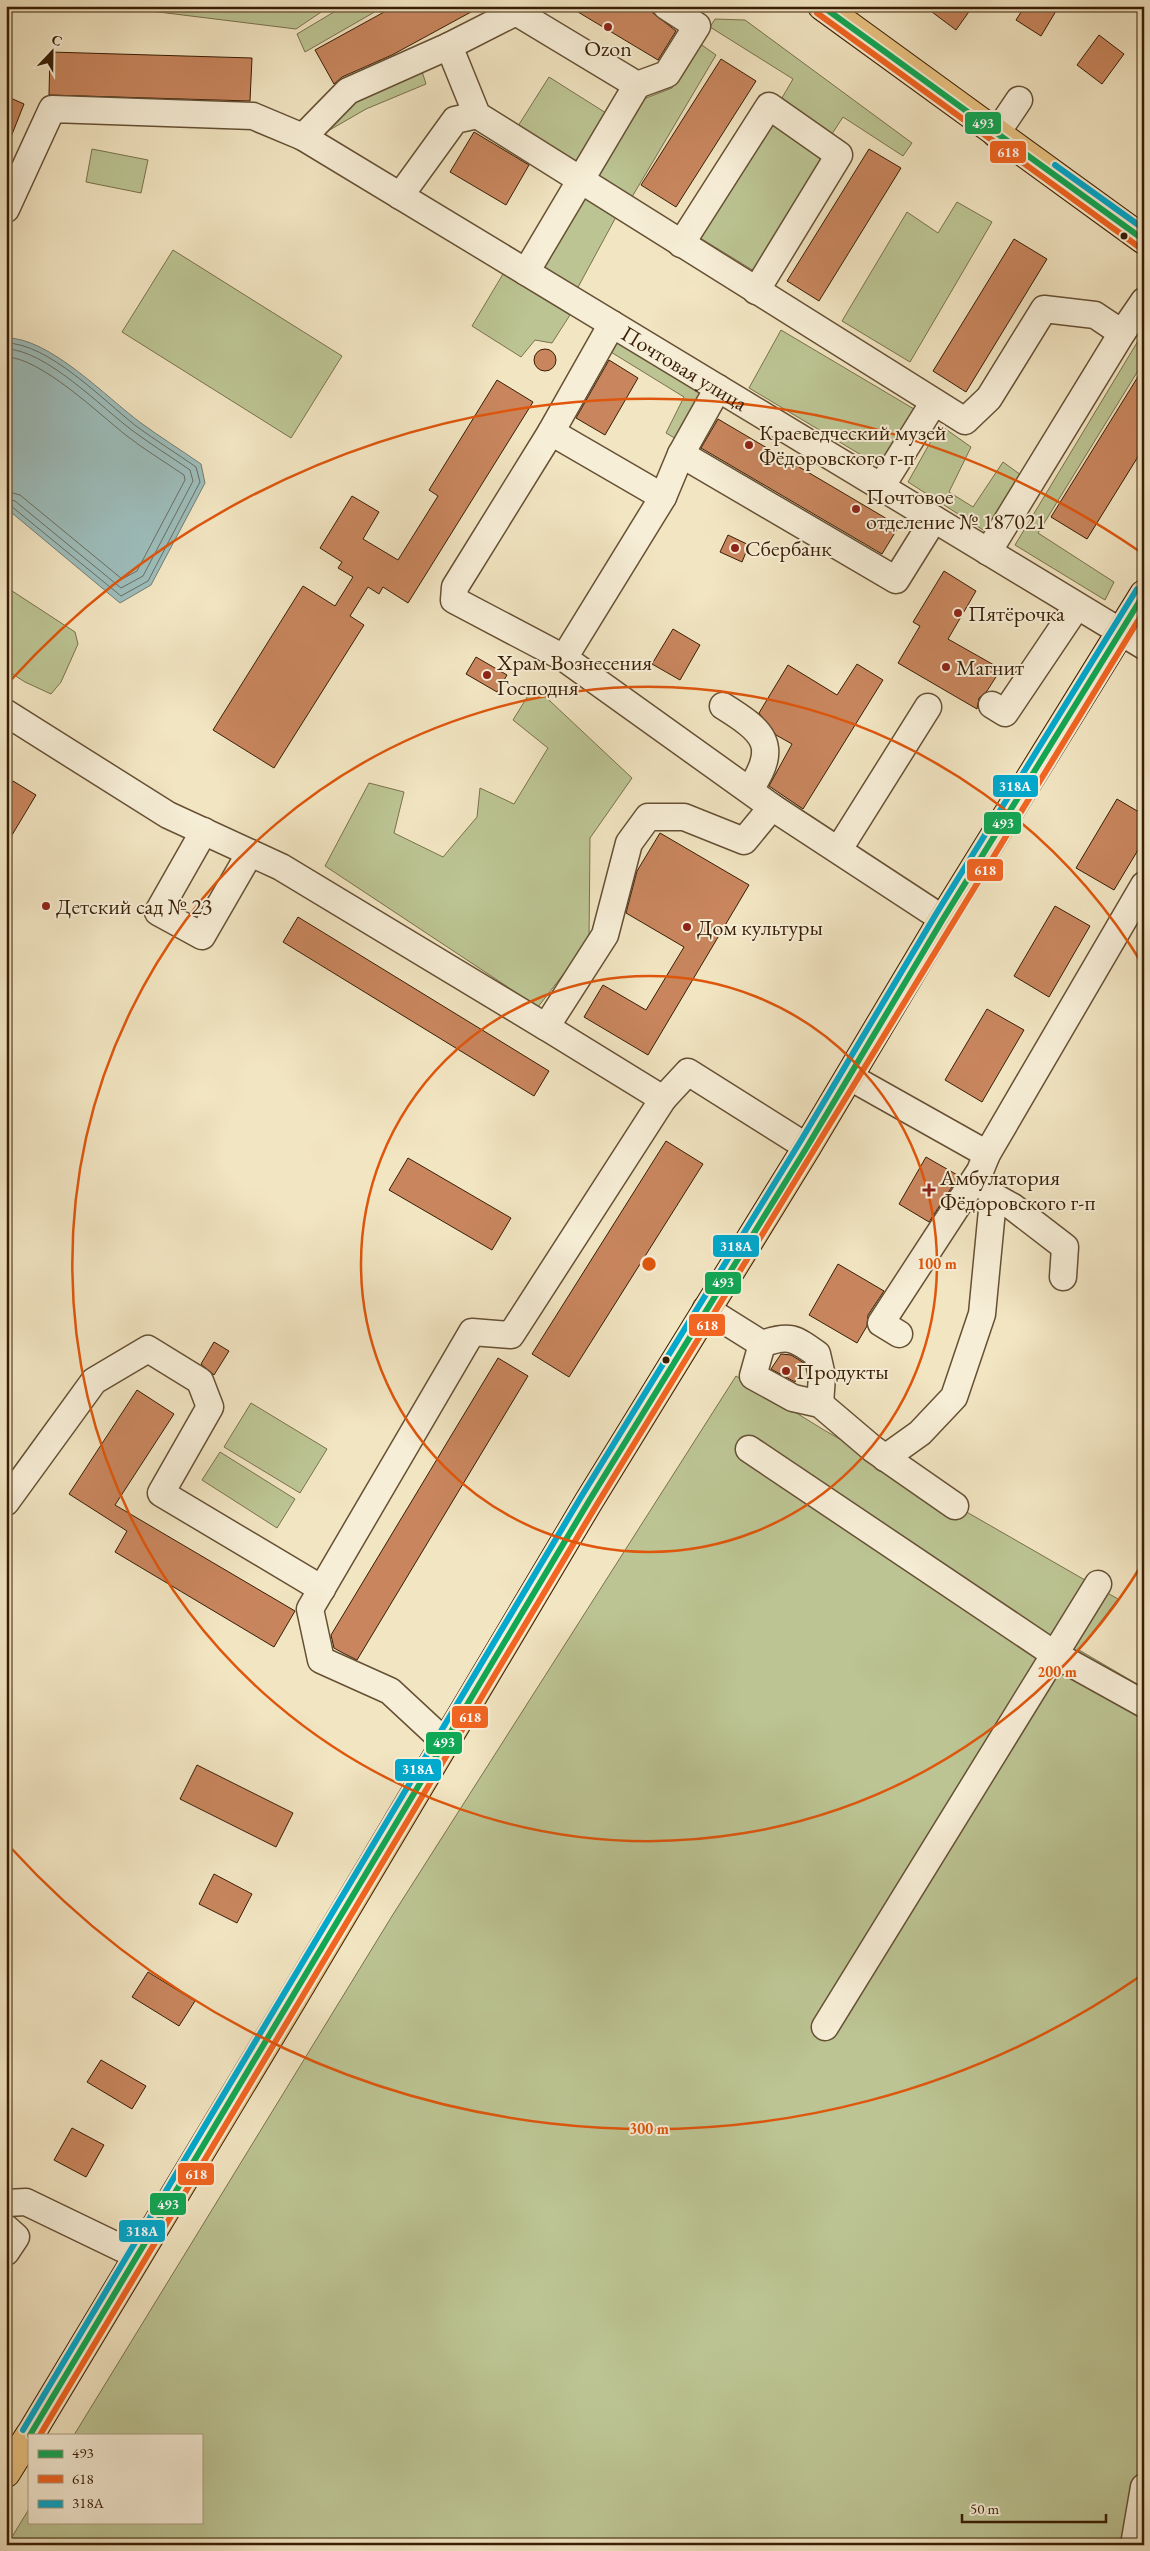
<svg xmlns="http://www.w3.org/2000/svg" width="1150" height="2551" font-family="'EB Garamond',serif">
<rect width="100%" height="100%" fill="#f2e5c2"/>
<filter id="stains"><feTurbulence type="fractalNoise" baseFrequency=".004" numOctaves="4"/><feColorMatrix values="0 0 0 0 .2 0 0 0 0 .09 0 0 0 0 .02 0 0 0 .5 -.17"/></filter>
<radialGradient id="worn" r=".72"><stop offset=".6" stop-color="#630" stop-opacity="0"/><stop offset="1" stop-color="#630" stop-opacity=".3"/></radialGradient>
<g fill="#bcc493" stroke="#7a714c">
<polygon points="110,6 330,6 296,29"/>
<polygon points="344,6 385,6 305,52 297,34"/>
<polygon points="715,19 745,20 912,143 903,156 843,117 830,137 779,103 793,79 710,27"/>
<polygon points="699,43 716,55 629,202 593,178 641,100 672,88"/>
<polygon points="420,65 426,84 366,109 321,135 350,101"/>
<polygon points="549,77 614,118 583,167 518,126"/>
<polygon points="769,119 831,157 759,274 697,236"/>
<polygon points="92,149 148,160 141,193 86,182"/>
<polygon points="581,196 616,217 577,289 541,268"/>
<polygon points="957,202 992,222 910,362 842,321 907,212 938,233"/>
<polygon points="173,250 342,356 291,438 122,332"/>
<polygon points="503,274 570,315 552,343 535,340 521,357 472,326"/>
<polygon points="781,330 914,409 878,465 749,388"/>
<polygon points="1144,331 1144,361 1038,533 1114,582 1105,600 1015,545"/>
<polygon points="611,339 704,392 678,440 666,433 684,397 606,349"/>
<polygon points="940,425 971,447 949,492 973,507 1003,462 1025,478 991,535 908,482"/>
<polygon points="6,587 75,632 78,644 61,682 51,694 25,682 6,670"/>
<polygon points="534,686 632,778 590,838 589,941 538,1007 325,866 369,783 404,792 394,833 443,857 477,817 480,788 514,804 548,748 513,720"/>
<polygon points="736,1376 824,1430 1118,1599 1079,1650 1144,1688 1144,2545 7,2545 29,2509 29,2522 201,2522 201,2435 74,2435 392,1916"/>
<polygon points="251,1403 327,1449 300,1493 224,1447"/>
<polygon points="220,1452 295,1499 277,1528 202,1480"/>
</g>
<path fill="#9dbdbb" stroke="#757d72" d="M6,338C49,337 107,398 141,423C160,437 181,450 201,464L205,483L151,585L120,603L6,508Z"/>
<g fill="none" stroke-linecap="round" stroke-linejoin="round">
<g stroke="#6a6e60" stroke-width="1">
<path d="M6,343C48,343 103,400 136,426C155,440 176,453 196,467L200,482L148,581L121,596L11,506L6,504"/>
<path d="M6,349C45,349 102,408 133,431C152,445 171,457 190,470L193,481L143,576L121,588L15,501L6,498"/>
<path d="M6,357C40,357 99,414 127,436C145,450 165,462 184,475L185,480L137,571L122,579L20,495L6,491"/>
</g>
</g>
<g fill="#c9865e" stroke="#381e05">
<polygon points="395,6 482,6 392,55 342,77 334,84 315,50"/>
<polygon points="568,6 644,6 676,31 658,60"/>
<polygon points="924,6 973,6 956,30"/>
<polygon points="1025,6 1059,6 1041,36 1016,20"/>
<polygon points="1099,35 1124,54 1102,84 1077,65"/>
<polygon points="50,52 252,58 250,101 49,95"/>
<polygon points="721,59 756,81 676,207 641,185"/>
<polygon points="6,96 24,104 7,147 6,147"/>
<polygon points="474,132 529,165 506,205 450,172"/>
<polygon points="869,149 901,168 819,301 787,281"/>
<polygon points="1014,239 1047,259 966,392 933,371"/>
<circle cx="545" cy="360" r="11"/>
<polygon points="609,360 638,378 605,435 576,418"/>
<polygon points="1144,367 1144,447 1087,539 1051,517"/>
<polygon points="497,380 533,402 408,603 383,587 379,594 368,587 350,616 364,625 274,768 213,730 303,586 335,606 353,577 338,568 342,562 320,548 352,496 379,512 363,539 398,560 438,496 429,490"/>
<polygon points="718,419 899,526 882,554 701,448"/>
<polygon points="728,535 749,545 742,562 720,552"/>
<polygon points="944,571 976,591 948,639 1001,669 987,691 979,698 977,709 898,663 920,626 913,622"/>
<polygon points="673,629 700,645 680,680 652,664"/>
<polygon points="476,657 507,675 497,692 466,674"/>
<polygon points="857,664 883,680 803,809 769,786 792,744 776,735 759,713 788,665 837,695"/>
<polygon points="13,781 36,795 6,845 6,793"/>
<polygon points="1117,799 1144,815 1144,840 1114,890 1076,868"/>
<polygon points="660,833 749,885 648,1055 584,1017 603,985 646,1010 684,947 626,913 637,871"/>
<polygon points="1055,906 1090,926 1049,997 1014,976"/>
<polygon points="298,917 549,1071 534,1096 283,942"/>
<polygon points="987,1009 1024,1030 982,1102 945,1080"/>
<polygon points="666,1141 703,1164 569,1377 532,1354"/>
<polygon points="926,1157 959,1176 929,1222 899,1204"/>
<polygon points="408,1158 511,1218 492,1250 389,1190"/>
<polygon points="838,1264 884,1291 868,1315 867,1326 857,1343 809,1315"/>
<polygon points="214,1342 229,1351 214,1375 201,1364"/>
<polygon points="781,1354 791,1355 804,1363 804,1366 795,1382 771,1369"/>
<polygon points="498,1358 528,1376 357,1660 343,1653 334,1648 331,1635"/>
<polygon points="137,1390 174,1414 115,1505 295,1611 274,1647 115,1552 127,1531 69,1494"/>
<polygon points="197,1765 293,1813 276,1847 180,1799"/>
<polygon points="214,1874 252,1894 237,1923 199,1904"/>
<polygon points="148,1972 195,2001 179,2026 132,1997"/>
<polygon points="101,2060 146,2086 132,2109 87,2082"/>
<polygon points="72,2128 104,2145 86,2177 54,2160"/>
</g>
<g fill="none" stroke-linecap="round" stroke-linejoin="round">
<defs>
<g id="minor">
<polyline points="666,6 697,26 667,74 637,85 516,12 449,46 477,115 965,421 989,398 1044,309 1095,315 1122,333 1144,301"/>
<polyline points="996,134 1019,100"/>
<path id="s1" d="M303,137L1144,646"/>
<polyline points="400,196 455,120 477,115"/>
<polyline points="6,209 52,109 253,116 303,137 348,91 449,46"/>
<polyline points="681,244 769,106 839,155 756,291"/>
<polyline points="526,272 637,85"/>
<polyline points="718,388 681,454 663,497 564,658 772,807 943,919"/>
<polyline points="551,432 663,497"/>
<polyline points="681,454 896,580 934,519"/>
<polyline points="881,487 934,402"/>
<polyline points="988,552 1122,333"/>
<polyline points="564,658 454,600 455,587 551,432 612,324"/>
<polyline points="992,705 1005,713 1077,606"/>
<path d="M723,706C763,731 780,745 750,789"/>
<polyline points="6,713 168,815 281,867 546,1027"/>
<polyline points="772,807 744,841 684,817 648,817 629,843 605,935 546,1027 663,1099 688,1072 807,1147"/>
<polyline points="204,831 158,912 202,936 250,853"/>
<polyline points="839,849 928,707"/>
<polyline points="850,1077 987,1154"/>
<polyline points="984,1185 995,1197 1013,1207 1065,1247 1063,1277"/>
<polyline points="706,1309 762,1344 753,1376 793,1398 820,1404 873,1449 955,1506"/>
<polyline points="899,1334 881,1323 980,1171 987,1154 1144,885"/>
<path d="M762,1344C789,1334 795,1338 817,1354L822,1376L820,1404"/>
<polyline points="749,1449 1054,1654 1144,1704"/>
<polyline points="885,1458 920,1433 954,1397 982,1314 992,1210 995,1197"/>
<polyline points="6,1502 94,1381 148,1349 200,1381 210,1407 161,1493 322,1589"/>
<polyline points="446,1743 390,1691 321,1660 310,1609 472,1332 511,1335 663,1099"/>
<polyline points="825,2027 1098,1584"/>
<polyline points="6,2203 26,2202 138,2256"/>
<polyline points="6,2228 16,2237 6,2252"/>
<polyline points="1134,2545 1144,2487"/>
</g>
<g id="major">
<polyline points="822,6 1144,240"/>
<polyline points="30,2435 289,2005 589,1501 807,1147 943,919 1144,594"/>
<polyline points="6,2473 29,2436"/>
</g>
</defs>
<use href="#minor" stroke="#665034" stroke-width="29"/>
<use href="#major" stroke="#381e05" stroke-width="30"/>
<use href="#minor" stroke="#f7eed7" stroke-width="26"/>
<use href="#major" stroke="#e9c281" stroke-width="28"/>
<defs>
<g id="bus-1">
<polyline points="822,6 1144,240"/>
<polyline points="30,2435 589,1501 807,1147 943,919 1144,594"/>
</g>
<g id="bus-2">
<polyline points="817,13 1139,247"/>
<polyline points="40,2435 596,1506 1144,611"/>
</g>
<g id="bus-3">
<polyline points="1055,165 1144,229"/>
<polyline points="23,2430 581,1497 800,1142 936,914 1137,589"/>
</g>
</defs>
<use href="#bus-1" stroke="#f7eed7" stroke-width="10"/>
<use href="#bus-2" stroke="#f7eed7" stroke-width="10"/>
<use href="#bus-3" stroke="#f7eed7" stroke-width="10"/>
<use href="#bus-1" stroke="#10a855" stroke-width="6"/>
<use href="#bus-2" stroke="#f26522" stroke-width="6"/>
<use href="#bus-3" stroke="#00a9ce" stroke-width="6"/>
</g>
<g fill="none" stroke="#df560c" stroke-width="2.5">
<circle cx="649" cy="1264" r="288"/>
<path d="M1144 1561A577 577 0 1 1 1144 967"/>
<path d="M1139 1977A865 865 0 0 1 11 1848M11 680A865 865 0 0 1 1139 551"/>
</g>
<g fill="#8f2418" stroke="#f7eed7" stroke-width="2">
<circle cx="608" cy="27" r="5"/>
<circle cx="749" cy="445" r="5"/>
<circle cx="856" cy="509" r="5"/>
<circle cx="735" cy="548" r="5"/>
<circle cx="958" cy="613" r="5"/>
<circle cx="946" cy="667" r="5"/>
<circle cx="487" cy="675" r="5"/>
<circle cx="46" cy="906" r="5"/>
<circle cx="687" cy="927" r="5"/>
<path d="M926.5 1182.5h5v5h5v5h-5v5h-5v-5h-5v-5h5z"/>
<circle cx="786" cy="1371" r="5"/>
</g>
<g fill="#381e05" stroke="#f7eed7" stroke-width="2">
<circle cx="1124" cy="236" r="4.5"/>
<circle cx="666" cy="1360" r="4.5"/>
</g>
<g text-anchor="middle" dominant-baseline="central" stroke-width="4" stroke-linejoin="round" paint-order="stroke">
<g font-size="22" fill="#381e05" stroke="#f7eed7" text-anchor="start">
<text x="608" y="48" text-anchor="middle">Ozon</text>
<text x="759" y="432">Краеведческий музей<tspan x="759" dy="25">Фёдоровского г-п</tspan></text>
<text x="866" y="496">Почтовое<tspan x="866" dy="25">отделение № 187021</tspan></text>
<text x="745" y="548">Сбербанк</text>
<text x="968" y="613">Пятёрочка</text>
<text x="497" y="662">Храм Вознесения<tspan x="497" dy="25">Господня</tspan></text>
<text x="956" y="667">Магнит</text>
<text x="56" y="906">Детский сад № 23</text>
<text x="697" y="927">Дом культуры</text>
<text x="940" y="1177">Амбулатория<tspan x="940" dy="25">Фёдоровского г-п</tspan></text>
<text x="796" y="1371">Продукты</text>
</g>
<g font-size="22" fill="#381e05" stroke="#f7eed7">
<text stroke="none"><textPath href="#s1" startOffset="446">Почтовая улица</textPath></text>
</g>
</g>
<circle cx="649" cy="1264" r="8" fill="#df560c" stroke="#f7eed7" stroke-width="2.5"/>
<g font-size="15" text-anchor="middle" font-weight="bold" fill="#df560c" stroke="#f7eed7" stroke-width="4" stroke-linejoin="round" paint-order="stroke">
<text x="937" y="1269">100 m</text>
<text x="1057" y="1677">200 m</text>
<text x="649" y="2134">300 m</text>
</g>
<g stroke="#f7eed7" stroke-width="2">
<rect x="964" y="111" width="38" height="24" rx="5" fill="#10a855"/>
<rect x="989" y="140" width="38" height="24" rx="5" fill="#f26522"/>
<rect x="992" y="774" width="47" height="24" rx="5" fill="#00a9ce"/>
<rect x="983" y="811" width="39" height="24" rx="5" fill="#10a855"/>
<rect x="966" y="858" width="38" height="24" rx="5" fill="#f26522"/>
<rect x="712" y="1234" width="48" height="24" rx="5" fill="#00a9ce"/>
<rect x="704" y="1271" width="38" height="24" rx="5" fill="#10a855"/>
<rect x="688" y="1313" width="38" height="24" rx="5" fill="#f26522"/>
<rect x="451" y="1705" width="38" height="24" rx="5" fill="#f26522"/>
<rect x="425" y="1731" width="38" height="24" rx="5" fill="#10a855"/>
<rect x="394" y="1758" width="48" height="24" rx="5" fill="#00a9ce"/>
<rect x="177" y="2162" width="38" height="24" rx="5" fill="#f26522"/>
<rect x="149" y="2192" width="38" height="24" rx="5" fill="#10a855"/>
<rect x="118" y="2219" width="48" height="24" rx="5" fill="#00a9ce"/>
</g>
<g font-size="14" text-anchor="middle" font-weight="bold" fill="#fff">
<text x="983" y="128">493</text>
<text x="1008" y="157">618</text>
<text x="1015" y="791">318А</text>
<text x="1003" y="828">493</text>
<text x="985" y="875">618</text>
<text x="736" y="1251">318А</text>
<text x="723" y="1287">493</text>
<text x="707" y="1330">618</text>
<text x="470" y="1722">618</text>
<text x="444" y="1747">493</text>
<text x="418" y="1774">318А</text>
<text x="196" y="2179">618</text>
<text x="168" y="2209">493</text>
<text x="142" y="2236">318А</text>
</g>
<rect width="1150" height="2551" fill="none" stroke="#f2e5c2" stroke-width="25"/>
<rect x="8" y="8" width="1135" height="2536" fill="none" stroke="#381e05" stroke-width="2.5"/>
<rect x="12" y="12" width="1125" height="2526" fill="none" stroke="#381e05"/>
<rect x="28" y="2434" width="175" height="90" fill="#f7eed7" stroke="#ab9b83"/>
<rect x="38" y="2450" width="25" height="8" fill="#10a855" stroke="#ab9b83"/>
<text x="72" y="2458" font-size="15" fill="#381e05">493</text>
<rect x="38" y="2475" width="25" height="8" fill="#f26522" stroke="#ab9b83"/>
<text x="72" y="2484" font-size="15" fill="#381e05">618</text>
<rect x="38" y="2500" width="25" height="8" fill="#00a9ce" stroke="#ab9b83"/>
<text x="72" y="2508" font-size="15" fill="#381e05">318А</text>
<g transform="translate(52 52) rotate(22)" stroke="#f7eed7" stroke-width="4" paint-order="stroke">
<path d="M0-4L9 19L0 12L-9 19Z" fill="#381e05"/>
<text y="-8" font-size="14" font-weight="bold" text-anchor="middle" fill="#381e05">С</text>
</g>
<path d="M962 2514v8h144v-8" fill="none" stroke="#381e05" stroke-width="2.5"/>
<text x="970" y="2514" font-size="15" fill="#381e05" stroke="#f7eed7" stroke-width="4" paint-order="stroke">50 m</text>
<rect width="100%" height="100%" filter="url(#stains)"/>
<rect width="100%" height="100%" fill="url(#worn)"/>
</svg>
